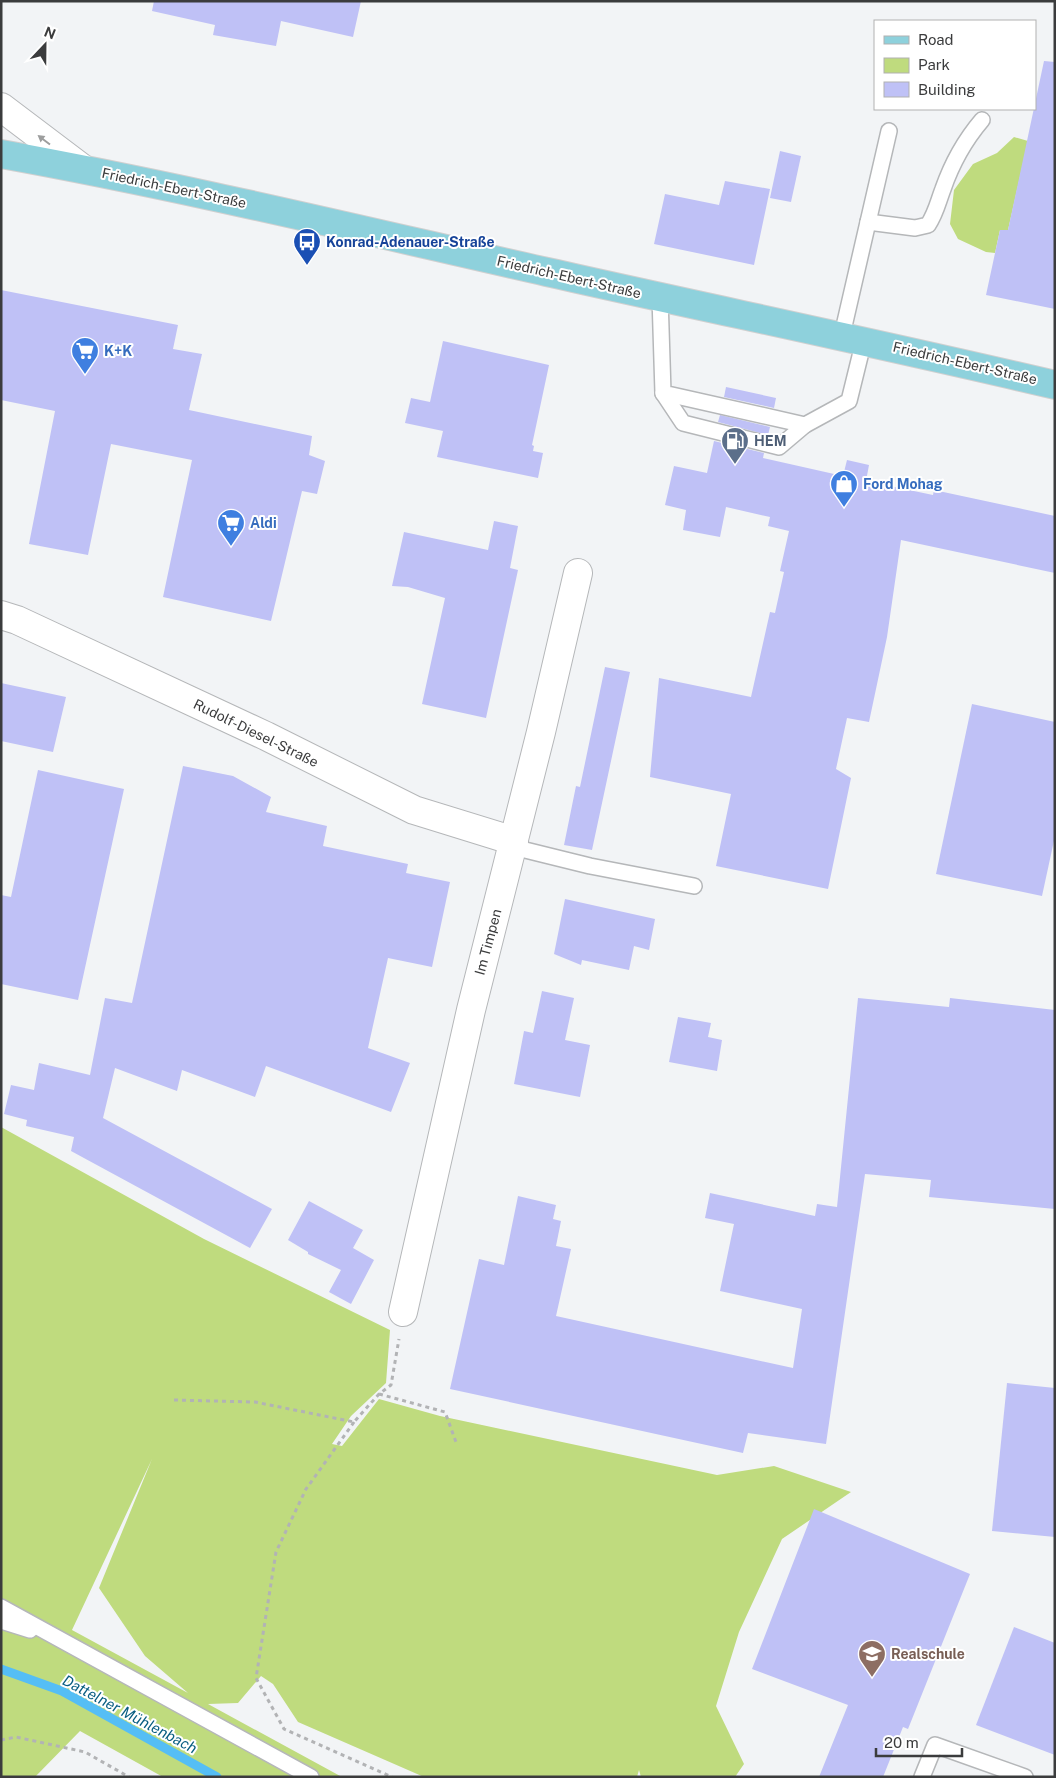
<svg xmlns="http://www.w3.org/2000/svg" width="1056" height="1778" font-family="'Public Sans',sans-serif">
<rect width="100%" height="100%" fill="#f2f4f6"/>
<g fill="#bfdb7e" fill-rule="evenodd">
<polygon points="1014,137 1028,141 1008,230 1000,230 995,253 986,252 958,239 950,224 954,190 973,164 997,153"/>
<path d="M1,1127L204,1239L390,1330L386,1383L351,1416L332,1444L342,1446L379,1399L440,1416L717,1475L774,1466L851,1492L782,1539L739,1632L716,1706L744,1764L735,1777H641L639,1770L637,1777H424L298,1722L273,1684L261,1676L238,1703L208,1704L342,1777H163L80,1731L35,1777H1ZM152,1459L99,1588L145,1656L188,1693L72,1630Z"/>
</g>
<g fill="none" stroke-linecap="round" stroke-linejoin="round">
<polyline stroke="#55bef5" stroke-width="9" points="1,1669 62,1691 217,1777"/>
</g>
<g fill="#bfc1f6">
<polygon points="154,1 361,1 353,37 281,21 276,46 213,35 215,25 152,11"/>
<polygon points="1044,61 1055,62 1055,309 986,295 1000,230 1008,230"/>
<polygon points="780,151 801,156 791,202 770,198"/>
<polygon points="725,181 770,189 754,265 654,244 665,194 719,205"/>
<polygon points="1,290 178,325 173,349 202,354 189,410 312,436 309,455 325,461 317,494 302,491 271,621 163,597 192,460 111,444 88,555 29,544 55,411 1,400"/>
<polygon points="443,341 549,365 532,445 534,446 533,451 543,453 538,478 437,457 443,431 405,423 411,398 430,402"/>
<polygon points="726,387 776,398 774,408 724,397"/>
<polygon points="720,415 770,427 768,435 718,422"/>
<polygon points="714,441 764,453 763,458 843,476 847,460 869,465 866,481 933,495 934,490 1055,516 1055,573 901,540 887,637 869,722 847,718 836,769 851,778 828,889 716,866 731,794 650,777 659,678 751,697 770,612 775,613 784,572 780,571 789,531 768,526 770,517 726,507 720,537 683,530 686,510 665,505 674,466 707,473"/>
<polygon points="494,521 518,526 510,568 518,570 486,718 422,704 445,598 408,587 392,586 404,532 488,550"/>
<polygon points="605,667 630,672 592,850 564,845 576,786 580,787"/>
<polygon points="1,683 66,697 53,752 1,741"/>
<polygon points="972,704 1055,722 1055,836 1042,896 936,874"/>
<polygon points="183,766 233,776 271,797 266,812 327,826 323,846 408,864 406,873 450,882 432,967 388,958 368,1048 410,1063 391,1112 266,1066 255,1097 182,1070 177,1091 115,1068 103,1118 272,1209 250,1248 71,1151 74,1137 26,1126 27,1120 4,1114 11,1085 34,1090 39,1063 90,1075 105,998 132,1003"/>
<polygon points="38,770 124,789 78,1000 1,984 1,895 11,897"/>
<polygon points="565,899 655,919 649,950 634,946 629,970 582,960 581,965 554,954"/>
<polygon points="542,991 574,998 565,1040 590,1045 580,1097 514,1084 524,1031 533,1033"/>
<polygon points="858,998 949,1007 950,998 1055,1010 1055,1209 929,1197 931,1180 865,1174 826,1444 748,1433 743,1453 450,1389 479,1259 504,1265 518,1196 556,1205 553,1219 561,1221 556,1246 571,1249 556,1316 793,1368 802,1309 720,1291 734,1224 705,1218 710,1193 815,1216 817,1204 837,1207"/>
<polygon points="678,1017 711,1023 708,1037 722,1040 717,1071 669,1062"/>
<polygon points="309,1201 363,1230 353,1248 374,1260 351,1304 329,1292 341,1270 308,1254 308,1252 288,1240"/>
<polygon points="1007,1383 1055,1388 1055,1537 992,1531"/>
<polygon points="814,1509 970,1574 908,1729 903,1727 883,1777 819,1777 848,1705 752,1669"/>
<polygon points="1014,1627 1055,1643 1055,1755 976,1725"/>
</g>
<g fill="none" stroke-linecap="round" stroke-linejoin="round">
<defs>
<g id="lane">
<path d="M868,222L915,228L928,225C936,213 938,202 943,189C952,163 965,140 982,120"/>
<polyline points="660,297 663,393 805,425 849,401 864,340"/>
<polyline points="842,335 889,131"/>
<polyline points="663,393 683,423 779,447 805,425"/>
<polyline points="513,847 590,866 694,886"/>
<polyline points="1,1607 311,1777"/>
<polyline points="1,1621 30,1630"/>
<polyline points="922,1777 935,1745 1025,1777"/>
</g>
<g id="street">
<polyline points="1,107 83,169"/>
<polyline points="1,615 17,620 266,736 414,810 514,841"/>
<polyline points="403,1312 471,1010 541,732 578,573"/>
</g>
<path id="primary" d="M1,154C184,187 365,231 547,272C716,310 886,345 1055,385"/>
</defs>
<use href="#lane" stroke="#b5b7b9" stroke-width="18"/>
<use href="#street" stroke="#b5b7b9" stroke-width="30"/>
<use href="#primary" stroke="#d0d0d0" stroke-width="30"/>
<g stroke="#b2b3b5" stroke-width="3" stroke-dasharray="4 4" stroke-linecap="butt">
<polyline points="379,1394 445,1412 456,1442"/>
<polyline points="174,1400 255,1402 354,1422 379,1394 391,1385 399,1339"/>
<polyline points="354,1422 306,1489 276,1552 256,1678 284,1729 392,1777"/>
<polyline points="1,1740 16,1737 85,1752 129,1777"/>
</g>
<use href="#lane" stroke="#fff" stroke-width="15"/>
<use href="#street" stroke="#fff" stroke-width="28"/>
<use href="#primary" stroke="#8ed1dc" stroke-width="28"/>
</g>
<defs><path id="oneway-solid" d="M-6-.8H1V-3.2L6.5 0L1 3.2V.8H-6Z" transform="scale(1.25)"/></defs>
<use fill="#9d9e9e" href="#oneway-solid" transform="translate(44 140) rotate(-143)"/>
<defs>
<symbol id="bus-pin" viewBox="-11 -11 22 30"><path d="M0 17L-7.5 6A9.5 9.5 0 1 1 7.5 6Z" fill="#1a4fb4" stroke="#fff"/><path d="M-5-6H5V4H4V6H2V4H-2V6H-4V4H-5ZM-3.5-4V0h7V-4ZM-3.5 1.2v1.5H-2V1.2ZM2 1.2v1.5H3.5V1.2Z" fill="#fff"/></symbol>
<symbol id="supermarket-pin" viewBox="-11 -11 22 30"><path d="M0 17L-7.5 6A9.5 9.5 0 1 1 7.5 6Z" fill="#3f7fe0" stroke="#fff"/><path d="M-6-5.5h2.5l.6 2H6L4.5 2H-2.5L-4.4-4H-6ZM-1.5 3.2a1.3 1.3 0 1 0 .1 0ZM3 3.2a1.3 1.3 0 1 0 .1 0Z" fill="#fff"/></symbol>
<symbol id="fuel-pin" viewBox="-11 -11 22 30"><path d="M0 17L-7.5 6A9.5 9.5 0 1 1 7.5 6Z" fill="#5c6f8a" stroke="#fff"/><path d="M-5.5-6h7V0h2V4h1.3V-2.5L3-4.5l.8-.8L6-3V5H2.5V1h-1V6h-7ZM-4.2-4.7v3.2H.2V-4.7Z" fill="#fff"/></symbol>
<symbol id="shop-pin" viewBox="-11 -11 22 30"><path d="M0 17L-7.5 6A9.5 9.5 0 1 1 7.5 6Z" fill="#3f7fe0" stroke="#fff"/><path d="M-5-2.5h2.3a2.7 3.5 0 0 1 5.4 0H5L5.5 6h-11ZM-1.5-2.5h3a1.5 2.3 0 0 0-3 0Z" fill="#fff"/></symbol>
<symbol id="school-pin" viewBox="-11 -11 22 30"><path d="M0 17L-7.5 6A9.5 9.5 0 1 1 7.5 6Z" fill="#8d6e63" stroke="#fff"/><path d="M0-5L7-2L0 1L-7-2ZM-4 1L0 2.5L4 1V4Q0 6-4 4Z" fill="#fff"/></symbol>
</defs>
<g fill-rule="evenodd">
<use href="#bus-pin" x="291" y="226" width="32" height="43"/>
<use href="#supermarket-pin" x="69" y="335" width="32" height="43"/>
<use href="#fuel-pin" x="719" y="425" width="32" height="43"/>
<use href="#shop-pin" x="828" y="468" width="32" height="43"/>
<use href="#supermarket-pin" x="215" y="507" width="32" height="43"/>
<use href="#school-pin" x="856" y="1638" width="32" height="43"/>
</g>
<g text-anchor="middle" dominant-baseline="central" stroke-width="4" stroke-linejoin="round" paint-order="stroke">
<g font-size="14" fill="#3b3c3d" stroke="#fff">
<text transform="translate(174 188) rotate(12)">Friedrich-Ebert-Straße</text>
<text transform="translate(569 277) rotate(13)">Friedrich-Ebert-Straße</text>
<text transform="translate(965 363) rotate(13)">Friedrich-Ebert-Straße</text>
<text transform="translate(256 733) rotate(26)">Rudolf-Diesel-Straße</text>
<text transform="translate(488 942) rotate(-75)">Im Timpen</text>
</g>
<g font-size="14" font-weight="bold" fill="#164399" stroke="#fff" text-anchor="start">
<text x="326" y="242">Konrad-Adenauer-Straße</text>
</g>
<g font-size="14" font-weight="bold" fill="#366cbe" stroke="#fff" text-anchor="start">
<text x="104" y="351">K+K</text>
<text x="863" y="484">Ford Mohag</text>
<text x="250" y="523">Aldi</text>
</g>
<g font-size="14" font-weight="bold" fill="#4e5e75" stroke="#fff" text-anchor="start">
<text x="754" y="441">HEM</text>
</g>
<g font-size="14" font-weight="bold" fill="#785e54" stroke="#fff" text-anchor="start">
<text x="891" y="1654">Realschule</text>
</g>
<g font-size="15" font-style="italic" fill="#0a5e82" stroke="#fff">
<text transform="translate(130 1714) rotate(28)">Dattelner Mühlenbach</text>
</g>
</g>
<rect width="1056" height="1778" fill="none" stroke="#3b3c3d" stroke-width="5"/>
<rect x="874" y="20" width="162" height="90" fill="#ffffff" stroke="#b1b1b1"/>
<rect x="884" y="36" width="25" height="8" fill="#8ed1dc" stroke="#b1b1b1"/>
<text x="918" y="45" font-size="15" fill="#3b3c3d">Road</text>
<rect x="884" y="58" width="25" height="15" fill="#bfdb7e" stroke="#b1b1b1"/>
<text x="918" y="70" font-size="15" fill="#3b3c3d">Park</text>
<rect x="884" y="82" width="25" height="15" fill="#bfc1f6" stroke="#b1b1b1"/>
<text x="918" y="95" font-size="15" fill="#3b3c3d">Building</text>
<g transform="translate(45 45) rotate(22)" stroke="#ffffff" stroke-width="4" paint-order="stroke">
<path d="M0-4L9 19L0 12L-9 19Z" fill="#3b3c3d"/>
<text y="-8" font-size="14" font-weight="bold" text-anchor="middle" fill="#3b3c3d">N</text>
</g>
<path d="M876 1748v8h86v-8" fill="none" stroke="#3b3c3d" stroke-width="2.5"/>
<text x="884" y="1748" font-size="15" fill="#3b3c3d" stroke="#ffffff" stroke-width="4" paint-order="stroke">20 m</text>
</svg>
